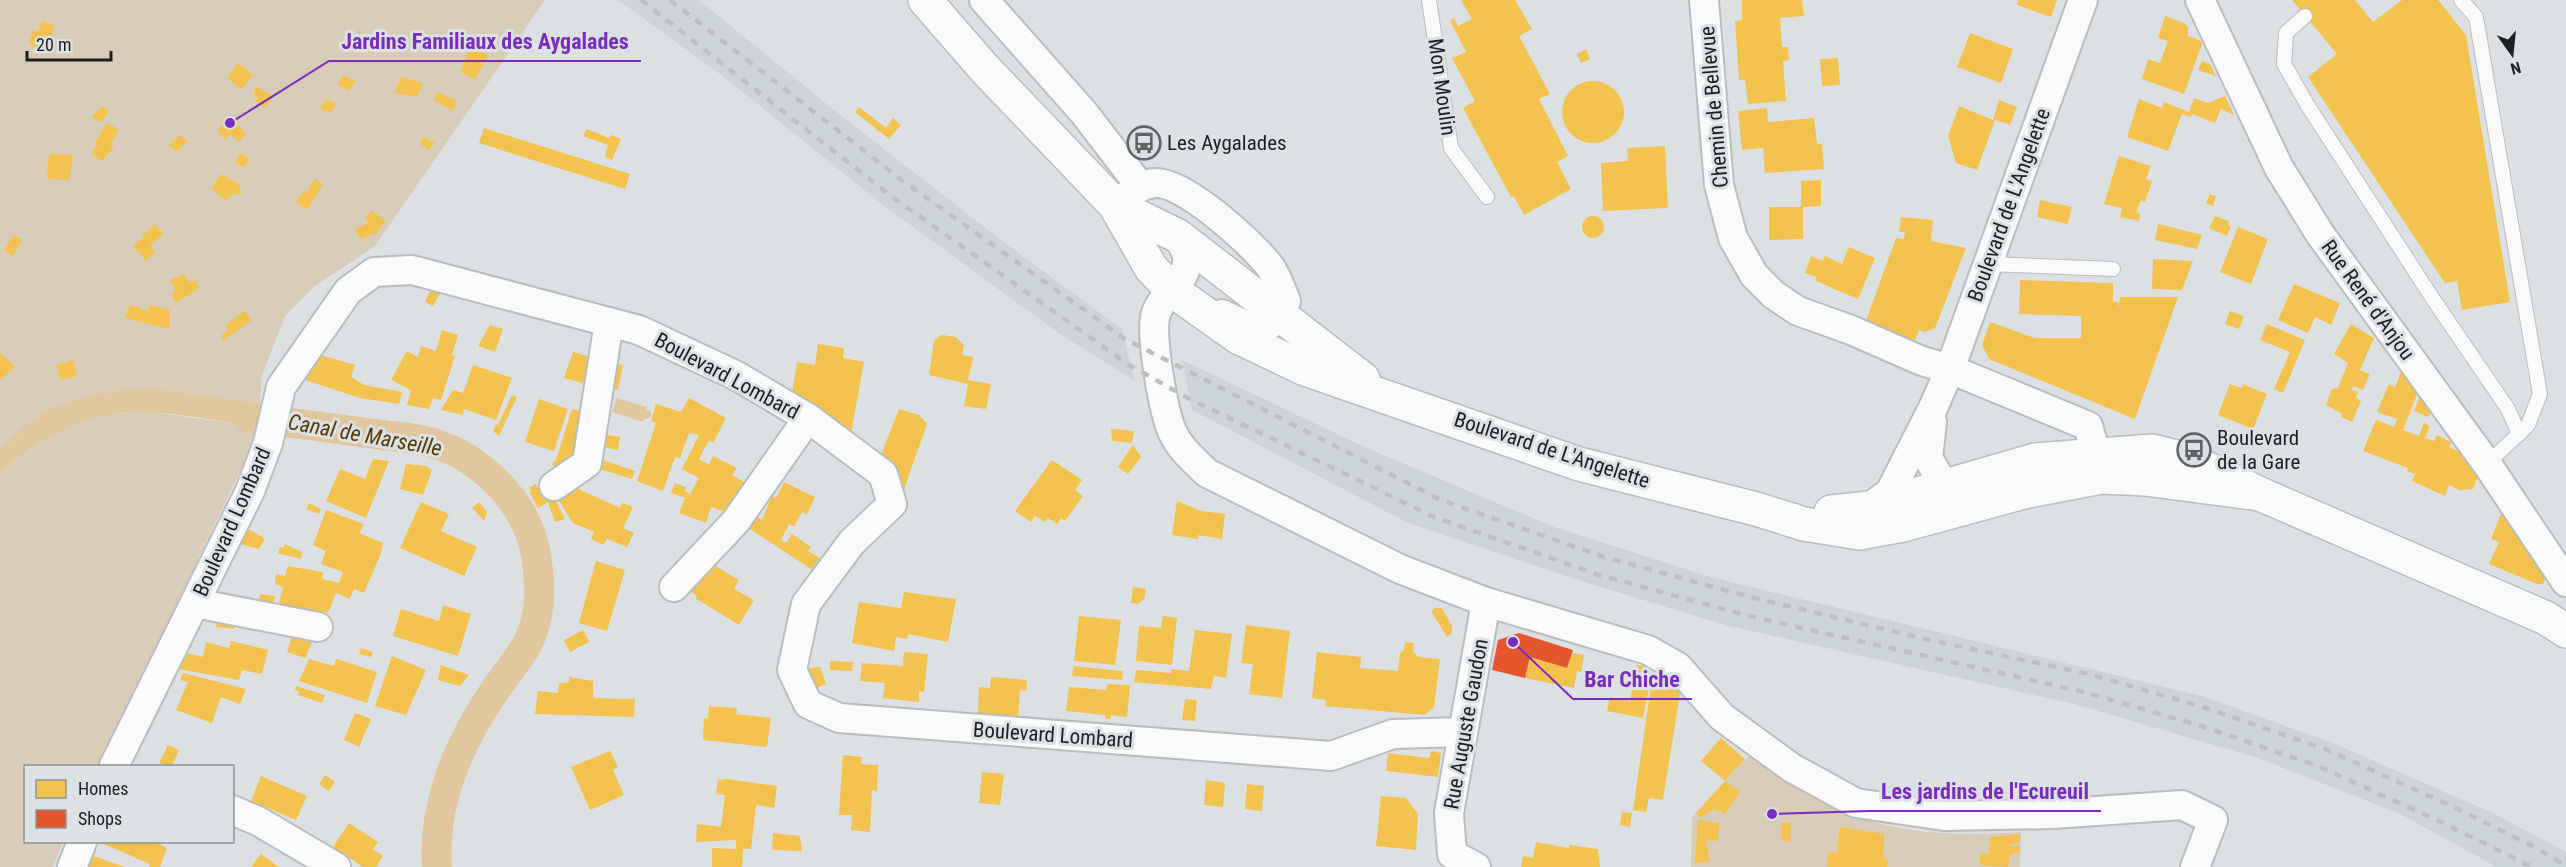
<svg xmlns="http://www.w3.org/2000/svg" width="2566" height="867" font-family="'Roboto Condensed',sans-serif">
<rect width="100%" height="100%" fill="#dde0e2"/>
<g fill="#ccd4d8">
<polygon points="618,0 699,0 839,114 1005,243 1122,329 1135,381 1057,332 883,205 720,74"/>
<polygon points="1182,360 1369,449 1554,527 1711,577 2202,696 2333,743 2495,814 2566,852 2566,867 2497,867 2400,814 2258,758 2074,704 1725,625 1578,580 1408,523 1192,410"/>
</g>
<g fill="#d8cbb8">
<polygon points="0,0 545,0 375,246 315,286 285,316 262,375 260,403 151,388 39,416 0,449"/>
<path d="M144,411L258,427L257,436L99,766H26V842H63L53,867H0V474C24,451 68,422 101,416C115,413 130,413 144,411Z"/>
<path d="M1750,754C1772,770 1795,787 1819,800C1880,834 1952,837 2021,832L2020,867H1691L1692,818Z"/>
</g>
<g fill="#e1c59b">
<path d="M151,388L260,403L258,427C222,422 181,413 144,412C91,410 37,438 0,474V449C13,438 25,424 39,416C73,395 112,390 151,388Z"/>
<polygon points="617,398 647,407 646,409 651,412 651,416 647,419 644,419 643,422 612,412"/>
</g>
<g fill="#f2c14e">
<polygon points="1461,0 1515,0 1532,29 1519,36 1550,94 1539,99 1568,156 1557,162 1571,189 1524,215 1514,196 1511,197 1463,108 1475,101 1452,58 1466,52 1450,20 1454,18 1458,26 1472,19"/>
<polygon points="1742,0 1802,0 1804,16 1780,18 1782,47 1788,47 1789,60 1783,61 1786,101 1748,104 1745,80 1739,80 1735,21 1742,20"/>
<polygon points="2018,0 2057,0 2051,17 2017,5"/>
<polygon points="2292,0 2355,0 2373,22 2402,0 2438,0 2466,35 2510,302 2462,310 2457,281 2445,283 2308,77 2337,54"/>
<polygon points="2165,16 2184,23 2188,27 2188,36 2200,40 2202,44 2184,94 2142,79 2148,59 2160,63 2168,41 2158,38"/>
<polygon points="42,21 54,25 52,36 46,35 39,49 29,44 33,30 38,32"/>
<polygon points="1970,33 2013,49 2001,83 1957,67"/>
<polygon points="470,46 488,56 475,79 460,72"/>
<polygon points="1586,49 1590,59 1581,63 1577,54"/>
<polygon points="1838,58 1840,85 1822,86 1820,59"/>
<polygon points="2202,61 2210,64 2216,76 2198,70"/>
<polygon points="238,63 253,75 241,89 227,78"/>
<polygon points="343,75 355,81 350,91 337,84"/>
<polygon points="401,77 423,83 417,97 395,93"/>
<circle cx="1593" cy="112" r="31"/>
<polygon points="257,87 274,96 265,108 255,101 258,98 254,95 254,90"/>
<polygon points="437,92 457,101 453,111 434,101"/>
<polygon points="2225,96 2234,115 2221,109 2215,123 2192,114 2191,117 2182,114 2168,151 2127,137 2139,99 2162,108 2164,102 2189,112 2194,98 2208,103"/>
<polygon points="325,99 336,103 331,113 320,109"/>
<polygon points="1999,100 2017,107 2010,125 1995,120 1977,170 1956,163 1948,136 1959,106 1993,120"/>
<polygon points="102,106 109,111 102,122 91,118"/>
<polygon points="859,107 886,128 893,118 901,125 889,139 855,112"/>
<polygon points="1767,108 1768,122 1814,118 1817,144 1822,144 1824,169 1765,173 1763,148 1742,150 1738,111"/>
<polygon points="230,117 246,133 239,142 230,134 225,139 217,131"/>
<polygon points="107,123 118,129 111,145 114,147 102,161 91,154 97,146 94,144"/>
<polygon points="484,128 630,174 625,189 479,143"/>
<polygon points="587,129 609,138 611,135 621,139 612,160 605,157 608,145 583,136"/>
<polygon points="180,135 188,141 177,152 169,145"/>
<polygon points="424,137 435,143 429,150 419,144"/>
<polygon points="1665,146 1668,208 1603,211 1601,163 1628,161 1627,148"/>
<polygon points="241,153 250,159 244,167 235,163"/>
<polygon points="49,154 73,155 69,180 47,179"/>
<polygon points="2119,156 2151,166 2146,179 2152,181 2145,202 2141,200 2136,212 2140,214 2139,221 2120,217 2122,208 2104,204"/>
<polygon points="221,174 241,186 239,190 243,193 230,195 226,201 211,188"/>
<polygon points="315,178 323,184 307,210 296,202 304,191 307,192"/>
<polygon points="1821,180 1821,206 1803,207 1803,239 1769,240 1769,207 1801,207 1801,181"/>
<polygon points="2210,194 2216,196 2213,206 2206,203"/>
<polygon points="2040,200 2072,207 2068,224 2037,217"/>
<polygon points="371,210 386,221 374,236 373,234 360,239 355,228 368,224 365,218"/>
<polygon points="2215,216 2229,221 2228,225 2231,227 2227,236 2209,228"/>
<circle cx="1593" cy="227" r="11"/>
<polygon points="1901,217 1933,220 1931,241 1966,248 1935,328 1925,332 1919,330 1914,343 1866,321 1896,238 1904,239 1905,232 1899,232"/>
<polygon points="155,224 164,234 150,245 155,252 146,261 133,245 144,238 142,236"/>
<polygon points="2158,224 2202,235 2197,249 2155,240"/>
<polygon points="2238,227 2268,239 2251,284 2220,272"/>
<polygon points="13,235 22,239 13,256 4,251"/>
<polygon points="1849,247 1875,258 1858,299 1832,288 1815,280 1817,277 1805,273 1811,256 1823,261 1825,256 1842,264"/>
<polygon points="2153,259 2193,261 2182,290 2152,289"/>
<polygon points="184,274 189,283 195,280 200,288 175,303 172,294 175,290 170,280"/>
<polygon points="2020,280 2113,283 2113,302 2118,302 2118,309 2120,297 2178,297 2135,419 1989,359 1982,345 1990,322 2035,338 2081,338 2081,316 2019,314"/>
<polygon points="2294,284 2340,303 2331,325 2315,317 2308,333 2278,320"/>
<polygon points="431,289 441,292 433,306 425,302"/>
<polygon points="130,305 148,311 150,305 170,310 170,329 125,318"/>
<polygon points="244,311 252,320 224,340 221,336 228,330 225,326"/>
<polygon points="2230,311 2244,316 2239,329 2225,324"/>
<polygon points="2267,324 2305,340 2283,393 2274,389 2290,352 2260,340"/>
<polygon points="2351,324 2374,338 2360,370 2370,374 2363,390 2353,386 2352,390 2358,392 2356,398 2361,401 2352,422 2341,417 2342,414 2326,405 2332,389 2338,388 2348,363 2334,354"/>
<polygon points="490,325 503,329 495,352 478,346"/>
<polygon points="442,330 458,335 452,355 455,356 441,400 433,398 429,409 407,405 411,390 391,380 407,351 418,357 421,346 436,351"/>
<polygon points="942,335 956,337 964,345 962,355 973,357 968,380 991,384 986,409 964,406 968,384 929,375 934,341"/>
<polygon points="818,344 844,348 843,358 864,362 851,433 830,416 792,395 797,362 815,365"/>
<polygon points="573,352 595,358 586,384 564,378"/>
<polygon points="0,353 15,367 0,380"/>
<polygon points="320,355 355,365 351,377 364,385 402,392 399,404 360,398 302,379"/>
<polygon points="73,360 77,376 60,380 56,365"/>
<polygon points="607,362 623,365 618,390 602,386"/>
<polygon points="473,365 512,378 496,420 464,409 463,415 441,410 453,390 463,393"/>
<polygon points="2403,368 2419,389 2403,430 2419,436 2424,423 2430,426 2425,438 2434,441 2437,435 2451,442 2449,447 2462,453 2478,476 2473,489 2459,490 2449,485 2445,496 2412,481 2415,474 2407,471 2408,468 2363,451 2376,420 2394,427 2397,419 2377,412 2389,384 2395,387"/>
<polygon points="2230,384 2242,388 2243,384 2267,394 2253,429 2218,415"/>
<polygon points="2421,393 2432,409 2428,417 2414,411"/>
<polygon points="512,395 517,397 499,436 493,431 496,424 498,425"/>
<polygon points="689,398 726,418 713,443 709,440 699,459 709,465 713,456 737,468 732,475 751,486 730,514 711,507 706,523 679,513 685,498 671,493 675,483 686,487 685,491 690,494 699,478 682,469 699,435 689,433 680,458 675,457 663,491 637,481 656,423 651,421 656,404 681,412"/>
<polygon points="539,399 568,409 554,451 525,442"/>
<polygon points="572,409 589,413 577,466 558,473 552,464 556,460"/>
<polygon points="899,409 919,415 927,424 903,492 881,455"/>
<polygon points="1111,429 1134,431 1132,443 1112,441"/>
<polygon points="595,433 620,437 618,450 593,445"/>
<polygon points="1133,445 1141,457 1128,474 1118,467"/>
<polygon points="373,459 389,461 366,518 326,501 340,469 365,479"/>
<polygon points="600,459 635,471 632,479 590,466"/>
<polygon points="1052,460 1082,480 1075,490 1083,496 1065,521 1061,518 1057,524 1048,518 1045,522 1035,516 1031,522 1015,511"/>
<polygon points="406,464 426,466 432,470 423,495 400,489"/>
<polygon points="784,482 815,497 807,514 802,512 794,527 789,524 781,540 786,543 792,534 811,547 808,551 820,558 811,569 744,525 752,514 762,520 772,496 776,498"/>
<polygon points="536,484 537,487 540,486 555,499 565,519 555,522 548,502 538,508 530,493 531,490 529,488"/>
<polygon points="570,485 620,508 622,503 633,507 623,528 634,533 627,547 607,539 603,545 591,539 594,532 573,523 558,499"/>
<polygon points="1177,501 1201,511 1225,514 1222,539 1198,535 1198,539 1172,535"/>
<polygon points="421,502 449,514 441,531 477,547 464,576 400,548"/>
<polygon points="479,502 487,512 484,521 472,508"/>
<polygon points="309,503 321,509 319,514 306,509"/>
<polygon points="326,510 364,524 359,533 383,543 381,553 364,593 354,589 350,599 336,593 328,613 314,610 309,614 288,611 289,606 279,603 283,587 275,584 276,574 285,576 288,566 323,572 322,579 339,583 343,572 321,564 326,551 313,545"/>
<polygon points="2502,511 2547,575 2543,584 2537,584 2489,564 2499,542 2491,539"/>
<polygon points="247,528 265,539 259,549 240,544"/>
<polygon points="285,544 302,552 301,559 278,553 280,547 283,548"/>
<polygon points="596,561 625,570 607,631 579,623"/>
<polygon points="710,563 739,580 734,589 754,600 739,625 695,598 697,596 686,588"/>
<polygon points="1133,587 1146,589 1145,598 1138,604 1131,603"/>
<polygon points="904,592 956,599 948,642 908,634 907,639 896,637 894,651 852,643 859,602 901,608"/>
<polygon points="260,594 275,596 273,609 258,607"/>
<polygon points="443,605 471,614 458,656 393,636 401,609 439,621"/>
<polygon points="1435,608 1442,608 1452,626 1452,633 1447,637 1431,611"/>
<polygon points="1079,616 1121,620 1115,665 1074,661"/>
<polygon points="1163,616 1177,618 1172,665 1136,661 1139,626 1161,628"/>
<polygon points="217,621 235,623 234,629 216,627"/>
<polygon points="1246,625 1290,631 1282,698 1249,694 1253,664 1241,663"/>
<polygon points="583,630 589,642 570,652 564,640"/>
<polygon points="1195,630 1232,634 1226,678 1214,676 1211,689 1134,682 1136,670 1171,673 1171,669 1189,671"/>
<polygon points="293,632 315,635 305,658 287,652"/>
<polygon points="231,641 268,650 262,674 242,670 239,680 179,669 188,653 203,657 206,642 229,648"/>
<polygon points="1405,642 1414,643 1413,651 1418,657 1440,659 1434,707 1425,715 1325,706 1326,700 1312,698 1317,652 1361,657 1360,668 1398,671 1400,653 1404,650"/>
<polygon points="361,648 373,652 371,657 359,654"/>
<polygon points="904,652 928,654 924,692 919,691 919,702 883,698 885,683 860,681 862,663 903,666"/>
<polygon points="1572,653 1584,655 1581,672 1577,671 1574,688 1525,678 1530,657 1567,668"/>
<polygon points="392,656 426,670 406,715 375,706"/>
<polygon points="309,659 334,666 336,659 377,672 367,703 299,681"/>
<polygon points="830,661 853,662 852,671 830,670"/>
<polygon points="441,665 469,675 460,686 438,680"/>
<polygon points="1637,665 1648,667 1645,682 1650,683 1643,718 1607,711 1610,697 1630,701"/>
<polygon points="1074,666 1123,671 1122,680 1072,676"/>
<polygon points="1654,666 1681,687 1663,800 1649,798 1646,812 1633,810"/>
<polygon points="820,667 826,684 813,689 808,668"/>
<polygon points="183,673 246,689 240,704 221,697 212,723 176,710 188,682 180,680"/>
<polygon points="569,677 593,681 593,698 635,699 634,717 535,714 538,691 558,693 559,683 569,682"/>
<polygon points="991,677 1027,680 1026,691 1020,690 1018,718 978,714 979,687 990,688"/>
<polygon points="1107,684 1130,685 1127,717 1111,715 1111,719 1105,719 1105,715 1066,711 1069,687 1106,690"/>
<polygon points="296,686 325,695 322,703 298,695 299,691 295,690"/>
<polygon points="1185,699 1197,700 1195,721 1182,720"/>
<polygon points="709,706 737,708 736,714 771,718 767,747 703,740 704,718 708,719"/>
<polygon points="355,713 371,719 359,747 344,740"/>
<polygon points="1721,738 1745,759 1725,781 1701,761"/>
<polygon points="168,745 179,750 172,766 159,763"/>
<polygon points="610,751 618,767 613,770 624,795 590,810 571,767"/>
<polygon points="1431,751 1441,753 1438,777 1386,771 1388,753 1429,758"/>
<polygon points="843,755 862,757 861,764 878,765 877,791 872,790 870,832 851,830 852,815 839,815"/>
<polygon points="982,772 1004,774 1000,805 979,803"/>
<polygon points="325,775 335,782 329,791 319,784"/>
<polygon points="261,776 307,796 296,820 251,801"/>
<polygon points="727,779 777,786 774,808 756,805 751,849 743,849 742,867 712,867 712,848 736,849 736,840 696,842 697,824 721,827 725,795 716,794 718,780"/>
<polygon points="1206,780 1225,783 1223,807 1204,805"/>
<polygon points="1725,781 1740,792 1725,814 1714,809 1702,817 1695,814"/>
<polygon points="1247,784 1264,786 1262,811 1245,809"/>
<polygon points="1381,796 1406,798 1418,814 1416,850 1376,846"/>
<polygon points="1622,812 1632,813 1630,827 1620,825"/>
<polygon points="1698,820 1719,823 1718,841 1707,840 1706,845 1708,846 1709,862 1695,863"/>
<polygon points="1781,822 1791,823 1790,842 1781,840"/>
<polygon points="349,823 378,842 373,849 383,856 376,867 363,867 333,847"/>
<polygon points="1840,827 1884,834 1883,859 1888,860 1887,867 1827,867 1828,852 1837,853"/>
<polygon points="773,833 800,836 802,851 772,850"/>
<polygon points="2020,834 2020,843 2010,844 2011,847 2020,846 2020,853 2010,854 2008,867 1980,865 1980,853 1989,854 1990,837"/>
<polygon points="99,842 159,842 158,843 167,848 160,867 149,867 150,864"/>
<polygon points="1536,842 1569,848 1569,845 1598,849 1600,867 1521,867 1523,856 1533,858"/>
<polygon points="261,854 279,867 251,867"/>
<polygon points="91,855 125,867 87,867"/>
</g>
<polygon fill="#e4572e" points="1519,633 1573,650 1567,668 1530,657 1525,678 1492,670 1498,640"/>
<g fill="none" stroke-linecap="round" stroke-linejoin="round">
<path stroke="#e1c59b" stroke-width="30" d="M248,417C290,423 332,428 375,434C393,437 415,437 433,443C482,458 528,504 536,555C541,587 542,619 525,648C513,667 498,684 486,704C455,752 433,809 437,867"/>
<defs>
<g id="service">
<polyline points="1429,0 1451,148 1487,197"/>
<polyline points="2461,0 2476,17 2540,394 2528,425 2487,464"/>
<polyline points="2305,16 2286,33 2284,64 2308,106 2433,299 2508,409 2519,434"/>
<polyline points="1988,264 2113,269"/>
</g>
<g id="minor">
<polyline points="984,0 1084,113 1140,186"/>
<polyline points="1704,0 1719,185 1733,238 1754,275 1774,295 1798,311 1851,330 1922,361 1950,369 2088,426 2096,454 2081,470"/>
<polyline points="2200,0 2279,168 2320,234 2487,464 2566,582"/>
<path d="M1115,205C1127,196 1137,185 1154,183C1183,180 1249,241 1268,264C1276,274 1281,288 1286,301C1273,339 1250,328 1222,314"/>
<path d="M1178,236C1181,242 1186,250 1187,257C1190,281 1159,295 1155,317C1151,339 1163,410 1172,431C1179,448 1195,461 1207,473L1400,569L1486,602L1648,650L1678,667L1722,717L1792,768L1856,803L1944,816L2053,814L2182,805L2213,820L2195,867"/>
<polyline points="1932,422 1928,458 1945,487 1964,489"/>
<polyline points="554,486 587,463 609,322"/>
<polyline points="1869,508 1890,492 1933,408 1950,369 2083,0"/>
<polyline points="674,587 736,521 808,418"/>
<polyline points="195,603 318,627"/>
<polyline points="114,766 250,491 268,443 281,387 348,291 374,272 412,270 639,330 737,376 808,418 883,474 892,504 852,542 806,604 792,670 808,704 839,718 1331,756 1393,734 1463,732"/>
<polyline points="232,810 258,821 336,867"/>
<polyline points="72,867 82,842"/>
<polyline points="1476,867 1452,854 1449,813 1486,602"/>
</g>
<g id="secondary">
<polyline points="925,0 984,68 1115,205 1151,268 1172,290 1238,337 1305,369 1579,464 1756,509 1804,524 1859,533 1903,525 2024,492 2101,477 2145,479 2260,494"/>
<polyline points="1115,205 1178,236 1363,379"/>
<polyline points="1831,512 1869,508 2035,460 2152,451 2189,460 2260,494 2546,618 2566,631"/>
</g>
</defs>
<use href="#service" stroke="#babdbe" stroke-width="16"/>
<use href="#minor" stroke="#babdbe" stroke-width="32"/>
<use href="#secondary" stroke="#babdbe" stroke-width="36"/>
<use href="#service" stroke="#fafafb" stroke-width="14"/>
<use href="#minor" stroke="#fafafb" stroke-width="28"/>
<use href="#secondary" stroke="#fafafb" stroke-width="33"/>
<g stroke="#bdbebe" stroke-width="4.5" stroke-dasharray="8 8" stroke-linecap="butt">
<polyline points="641,0 891,196 1129,365 1188,398 1434,517 1599,575 1749,616 2084,692 2201,726 2318,766 2441,822 2532,867"/>
<polyline points="670,0 903,181 1125,339 1441,500 1604,557 1754,598 1925,639 2089,674 2206,708 2325,749 2449,805 2535,847 2566,866"/>
</g>
</g>
<defs>
<symbol id="bus-ring" viewBox="-11 -11 22 22"><circle r="9.5" fill="#dce1e3" stroke="#606364" stroke-width="1.5"/><path d="M-5-6H5V4H4V6H2V4H-2V6H-4V4H-5ZM-3.5-4V0h7V-4ZM-3.5 1.2v1.5H-2V1.2ZM2 1.2v1.5H3.5V1.2Z" fill="#606364"/></symbol>
</defs>
<g fill-rule="evenodd">
<use href="#bus-ring" x="1125" y="124" width="38" height="38"/>
<use href="#bus-ring" x="2175" y="431" width="38" height="38"/>
</g>
<g text-anchor="middle" dominant-baseline="central" stroke-width="6" stroke-linejoin="round" paint-order="stroke">
<g font-size="21" fill="#1d1f20" stroke="#dce1e3">
<text transform="translate(1442 87) rotate(82)">Mon Moulin</text>
<text transform="translate(1714 107) rotate(-95)">Chemin de Bellevue</text>
<text transform="translate(2009 205) rotate(-70)">Boulevard de L'Angelette</text>
<text transform="translate(2368 300) rotate(54)">Rue René d'Anjou</text>
<text transform="translate(727 376) rotate(28)">Boulevard Lombard</text>
<text transform="translate(1552 450) rotate(18)">Boulevard de L'Angelette</text>
<text transform="translate(232 522) rotate(-66)">Boulevard Lombard</text>
<text transform="translate(1466 724) rotate(-80)">Rue Auguste Gaudon</text>
<text transform="translate(1053 735) rotate(4)">Boulevard Lombard</text>
</g>
<g font-size="21" fill="#1d1f20" stroke="#dce1e3" text-anchor="start">
<text x="1167" y="143">Les Aygalades</text>
<text x="2217" y="438">Boulevard<tspan x="2217" dy="24">de la Gare</tspan></text>
</g>
<g font-size="22" font-style="italic" fill="#573b09" stroke="#dce1e3">
<text transform="translate(365 435) rotate(10)">Canal de Marseille</text>
</g>
</g>
<path fill="none" stroke="#7b2cbf" stroke-width="2" d="M230 123L329 61H641M1513 642L1573 699H1692M1772 814L1869 811H2101"/>
<g fill="#7b2cbf" stroke="#dce1e3" stroke-width="2">
<circle cx="230" cy="123" r="6"/>
<circle cx="1513" cy="642" r="6"/>
<circle cx="1772" cy="814" r="6"/>
</g>
<g font-size="22" text-anchor="middle" font-weight="bold" fill="#7b2cbf" stroke="#dce1e3" stroke-width="6" stroke-linejoin="round" paint-order="stroke">
<text x="485" y="49">Jardins Familiaux des Aygalades</text>
<text x="1632" y="687">Bar Chiche</text>
<text x="1985" y="799">Les jardins de l'Ecureuil</text>
</g>
<rect x="24" y="765" width="210" height="78" fill="#dce1e3" stroke="#909395" stroke-width="1.5"/>
<rect x="36" y="780" width="30" height="18" fill="#f2c14e" stroke="#909395" stroke-width="1.5"/>
<text x="78" y="795" font-size="18" fill="#1d1f20">Homes</text>
<rect x="36" y="810" width="30" height="18" fill="#e4572e" stroke="#909395" stroke-width="1.5"/>
<text x="78" y="825" font-size="18" fill="#1d1f20">Shops</text>
<g transform="translate(2512 54) rotate(165)" stroke="#dce1e3" stroke-width="4.5" paint-order="stroke">
<path d="M0-4.5L10 22L0 15L-10 22Z" fill="#1d1f20"/>
<text y="-9" font-size="16" font-weight="bold" text-anchor="middle" fill="#1d1f20">N</text>
</g>
<path d="M27 51v9h84v-9" fill="none" stroke="#1d1f20" stroke-width="3"/>
<text x="36" y="51" font-size="18" fill="#1d1f20" stroke="#dce1e3" stroke-width="4.5" paint-order="stroke">20 m</text>
</svg>
